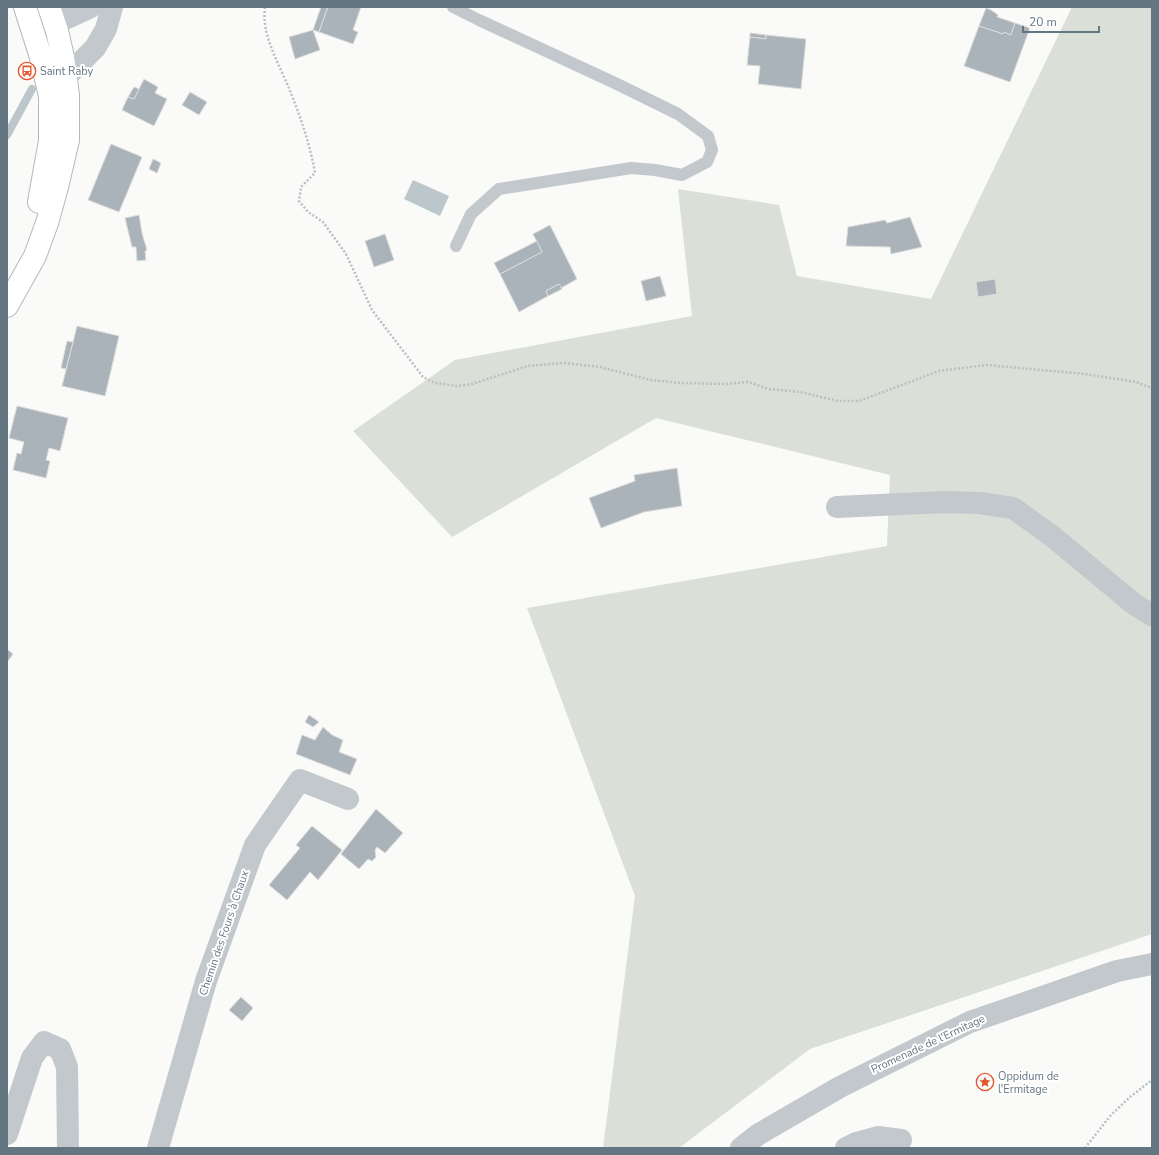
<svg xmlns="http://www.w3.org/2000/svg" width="1159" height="1155" font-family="'Nunito Sans',sans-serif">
<rect width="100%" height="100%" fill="#fafaf8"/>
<polygon fill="#dadfd7" points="1072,7 1152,7 1152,934 810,1049 679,1148 603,1148 635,896 527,608 887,546 890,475 656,418 452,537 353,431 455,360 692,316 678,189 779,205 797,276 931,299"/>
<polygon fill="#bbc7cb" points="413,180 449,196 440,216 404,199"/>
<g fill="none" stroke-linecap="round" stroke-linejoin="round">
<polyline stroke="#bbc7cb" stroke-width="8" points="7,135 32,89"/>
</g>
<g fill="#aab3b9" stroke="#dcdcda">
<polygon points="321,7 328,7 319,32 313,30"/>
<polygon points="328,7 361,7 353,30 358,32 353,44 319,32"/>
<polygon points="986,8 991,10 998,15 997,17 1015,23 1011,35 1004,32 1003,34 979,26"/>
<polygon points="1015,23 1030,28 1010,82 964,66 979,26 1003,34 1004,32 1011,35"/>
<polygon points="313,30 320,50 295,59 289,37"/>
<polygon points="750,33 766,35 766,39 750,37"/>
<polygon points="766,35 806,39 801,89 758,84 760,66 747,65 750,37 766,39"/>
<polygon points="144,79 158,87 155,93 167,99 154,126 122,110 128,97 134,99"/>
<polygon points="134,87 139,89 134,99 128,97"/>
<polygon points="190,92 207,102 199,115 182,105"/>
<polygon points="111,144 142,157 119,212 88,200"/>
<polygon points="153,159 161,163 157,173 149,169"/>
<polygon points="139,215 142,233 147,250 145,251 146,260 137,261 136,247 132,247 125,218"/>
<polygon points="910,217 922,247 891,254 890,247 846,246 848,227 885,220 887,223"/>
<polygon points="550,225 577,279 561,288 559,284 546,291 548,296 519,312 500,274 542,252 533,234"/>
<polygon points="385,234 394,260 374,267 365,241"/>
<polygon points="537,241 542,252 500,274 494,263"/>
<polygon points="660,276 666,296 646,301 641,281"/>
<polygon points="995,279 997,294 978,297 976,282"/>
<polygon points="559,284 562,289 548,296 546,291"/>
<polygon points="77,326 119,336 105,396 62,386"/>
<polygon points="67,341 73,342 66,369 61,368"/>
<polygon points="17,406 68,418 60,451 49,448 46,460 50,461 46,478 13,470 17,453 21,454 24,442 9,438"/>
<polygon points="677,468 682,506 644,512 601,528 589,498 635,481 634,475"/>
<polygon points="7,649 13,654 8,661 7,660"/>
<polygon points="309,715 319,722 313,727 305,722"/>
<polygon points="323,727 332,735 343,740 339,752 357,759 350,775 296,754 302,735 315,740"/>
<polygon points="376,809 403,833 385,853 377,847 375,850 376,857 372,861 368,859 359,869 341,854"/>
<polygon points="312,826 342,850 318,880 310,872 287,900 269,885 300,848 296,845"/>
<polygon points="241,997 253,1008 242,1021 229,1010"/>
</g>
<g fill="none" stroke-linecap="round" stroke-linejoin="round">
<defs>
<g id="secondary">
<polyline points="25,7 40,54 50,96 50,141 39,202"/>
<polyline points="7,306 35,256 47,223 57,187 68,140 68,95 63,57 57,31 49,7"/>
</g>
</defs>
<use href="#secondary" stroke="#b3babf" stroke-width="24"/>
<g stroke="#bbbfc2" stroke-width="2.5" stroke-dasharray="2 2" stroke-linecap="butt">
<path d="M265,7C261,36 280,65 290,91C301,118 310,145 315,173L301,187L299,201L308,212L323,222L346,254L372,310L423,377L435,383L458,386L472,384L528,366L564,363L600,367L650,380L682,383L725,384L748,382L769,389L800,392L838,401H859L939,371L987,365L1085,374L1136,382L1152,388"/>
<polyline points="1085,1148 1111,1115 1130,1097 1152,1080"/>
</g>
<polyline stroke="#c3c8cc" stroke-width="12" points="453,7 479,20 617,84 678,114 708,136 712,150 707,162 682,175 655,170 631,168 499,189 471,214 456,246"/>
<g stroke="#c3c8cc" stroke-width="22">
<polyline points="54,24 91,7"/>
<polyline points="66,77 95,48 106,29 112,7"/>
<polyline points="837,507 945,502 979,503 1013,508 1052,536 1134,604 1152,615"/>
<polyline points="7,1134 32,1058 44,1042 60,1049 67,1067 68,1148"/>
<polyline points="158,1148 206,981 255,845 300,780 348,799"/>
<polyline points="741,1148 759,1134 840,1087 970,1022 1117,971 1152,964"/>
<polyline points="846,1148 856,1143 878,1137 901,1140"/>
</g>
<use href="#secondary" stroke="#fff" stroke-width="22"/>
</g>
<defs>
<symbol id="bus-ring" viewBox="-11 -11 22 22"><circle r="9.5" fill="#fff" stroke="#e4572e" stroke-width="1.5"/><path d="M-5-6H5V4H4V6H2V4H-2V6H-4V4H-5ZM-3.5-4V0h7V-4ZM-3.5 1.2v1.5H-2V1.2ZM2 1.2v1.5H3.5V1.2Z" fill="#e4572e"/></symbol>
<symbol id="sight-ring" viewBox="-11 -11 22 22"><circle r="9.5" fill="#fff" stroke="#e4572e" stroke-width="1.5"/><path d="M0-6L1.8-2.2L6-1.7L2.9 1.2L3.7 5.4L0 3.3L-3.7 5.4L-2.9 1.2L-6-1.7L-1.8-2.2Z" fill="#e4572e"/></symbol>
</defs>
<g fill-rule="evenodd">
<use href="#bus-ring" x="17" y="61" width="20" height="20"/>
<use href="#sight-ring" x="975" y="1072" width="20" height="20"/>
</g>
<g text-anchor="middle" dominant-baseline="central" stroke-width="4" stroke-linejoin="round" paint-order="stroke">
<g font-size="11" fill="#657683" stroke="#fff" text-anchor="start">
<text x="40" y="71">Saint Raby</text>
<text x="998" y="1076">Oppidum de<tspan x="998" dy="13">l'Ermitage</tspan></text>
</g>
<g font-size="11" fill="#657683" stroke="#fff">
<text transform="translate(224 933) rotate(-71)">Chemin des Fours à Chaux</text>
<text transform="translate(928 1044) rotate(-25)">Promenade de l'Ermitage</text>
</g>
</g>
<rect width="1159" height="1155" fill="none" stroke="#657683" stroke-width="16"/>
<path d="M1023 26v6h76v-6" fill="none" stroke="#657683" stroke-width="2"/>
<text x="1029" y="26" font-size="12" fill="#657683" stroke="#ffffff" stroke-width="3" paint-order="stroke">20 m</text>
</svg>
